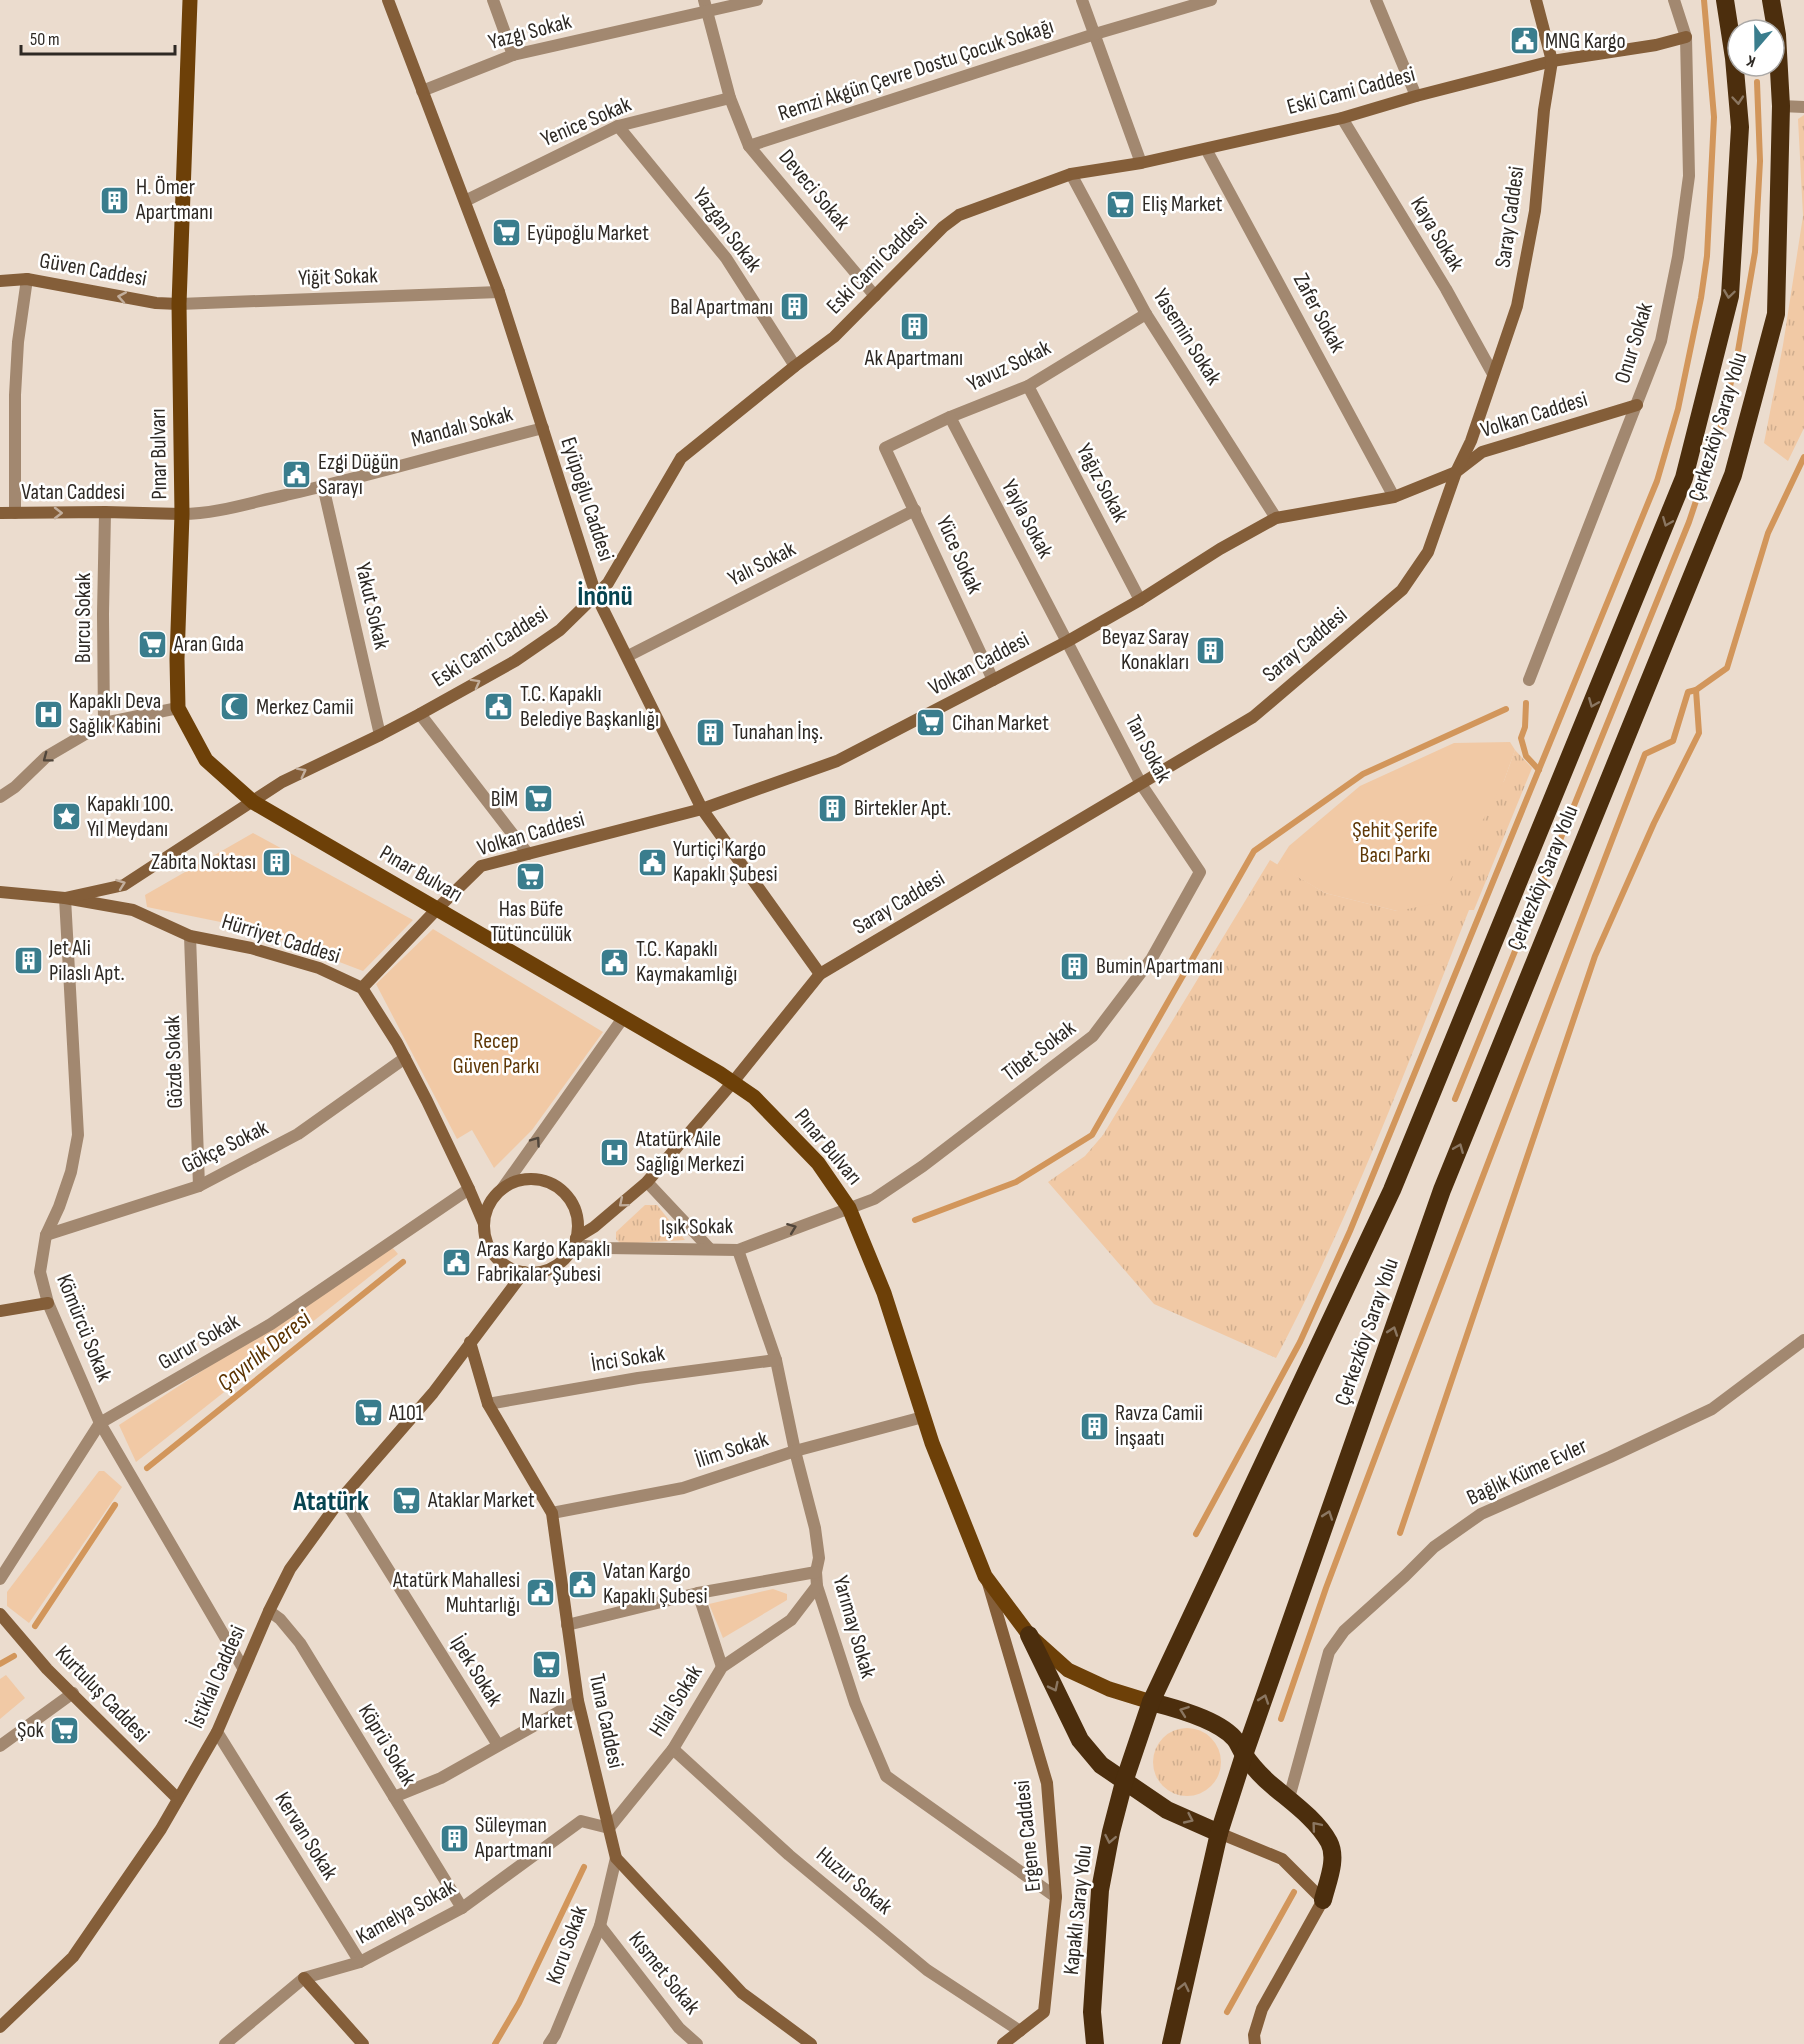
<svg xmlns="http://www.w3.org/2000/svg" width="1804" height="2044" font-family="'Sofia Sans Condensed',sans-serif">
<defs>
<pattern id="grass-tufts" width="24" height="20" patternUnits="userSpaceOnUse" patternTransform="scale(1.5)"><rect width="24" height="20" fill="#f1c9a5"/><path d="M3 7l-1-3M5 7V3M7 7l1-3M15 17l-1-3M17 17v-4M19 17l1-3" fill="none" stroke="#cfad8e"/></pattern>
</defs>
<rect width="100%" height="100%" fill="#ebdcce"/>
<g fill="url(#grass-tufts)">
<polygon points="1804,115 1804,428 1788,461 1764,443 1783,345 1803,216 1798,119"/>
<path d="M1515,750L1532,768L1474,910H1469C1409,1061 1352,1214 1276,1358L1154,1304L1048,1182L1085,1156L1103,1135L1270,860L1325,893L1397,911L1504,781Z"/>
<polygon points="645,1205 657,1205 685,1240 621,1244 616,1239 616,1232"/>
<circle cx="1187" cy="1762" r="34"/>
</g>
<g fill="#f1c9a5">
<polygon points="1510,742 1515,750 1504,781 1438,903 1397,911 1325,893 1277,865 1289,846 1360,786 1454,743"/>
<polygon points="253,833 413,920 363,971 250,928 147,907 145,895"/>
<polygon points="433,929 603,1032 532,1130 494,1168 472,1130 457,1139 376,984"/>
<polygon points="392,1247 398,1254 136,1462 119,1425"/>
<polygon points="99,1471 104,1471 122,1487 29,1623 7,1606 7,1592"/>
<polygon points="773,1589 787,1594 787,1600 723,1638 709,1604"/>
<polygon points="6,1675 25,1698 0,1719 0,1679"/>
</g>
<g fill="none" stroke-linecap="round" stroke-linejoin="round">
<g stroke="#d2965b" stroke-width="6">
<polyline points="1526,703 1525,727 1521,738 1526,756 1539,770"/>
<polyline points="1455,1099 1689,522 1721,426 1738,351 1755,252 1760,161 1757,82"/>
<polyline points="915,1220 1016,1182 1092,1135 1254,851 1363,774 1506,709"/>
<polyline points="147,1468 403,1262"/>
<polyline points="1400,1533 1595,956 1654,823 1699,733 1696,690"/>
<polyline points="1196,1534 1300,1342 1350,1231 1657,481 1678,409 1701,298 1707,256 1714,117 1704,0"/>
<polyline points="35,1626 115,1505"/>
<polyline points="0,1664 14,1656"/>
<polyline points="1281,1719 1326,1588 1387,1426 1645,754 1673,741 1688,692 1696,690 1727,668 1768,533 1804,457"/>
<polyline points="1227,2012 1294,1892"/>
<polyline points="495,2044 519,2003 584,1867"/>
</g>
<g stroke="#a28870" stroke-width="12">
<polyline points="493,0 513,55"/>
<polyline points="704,0 730,98 749,146 875,296"/>
<polyline points="1082,0 1141,163"/>
<polyline points="1376,0 1416,96"/>
<polyline points="422,91 513,55 757,0"/>
<polyline points="1781,106 1804,107"/>
<polyline points="1342,118 1446,289 1493,374"/>
<polyline points="618,126 726,258 795,366"/>
<polyline points="749,146 1095,34 1211,0"/>
<polyline points="1206,149 1394,497"/>
<polyline points="1071,174 1146,314 1276,518"/>
<polyline points="465,201 618,126 730,98"/>
<polyline points="179,304 499,292"/>
<polyline points="1028,386 1140,600"/>
<polyline points="323,486 380,735"/>
<polyline points="15,513 15,395 18,342 27,279"/>
<path d="M182,514C217,514 252,502 286,495C372,475 457,450 543,428"/>
<polyline points="628,656 915,510"/>
<polyline points="993,680 885,448 950,417 1028,386 1146,314"/>
<polyline points="1529,680 1661,341 1678,257 1689,176 1686,37 1674,0"/>
<polyline points="420,714 528,854"/>
<polyline points="104,723 103,614 105,512"/>
<polyline points="0,797 15,787 46,757 104,723 178,708"/>
<polyline points="65,898 78,1135 71,1172 59,1207 46,1235 40,1272 48,1303 100,1423 243,1668"/>
<polyline points="190,936 199,1186"/>
<polyline points="647,1182 709,1248"/>
<polyline points="502,1189 623,1018"/>
<polyline points="46,1235 199,1186 298,1134 405,1058"/>
<polyline points="574,1245 607,1248 738,1250 874,1199 923,1166 1093,1036 1152,958 1200,872 1141,784 950,417"/>
<polyline points="738,1250 776,1360 795,1451 815,1528 819,1558 816,1572 817,1586 855,1703 886,1776 1056,1897"/>
<polyline points="488,1404 638,1378 776,1360"/>
<polyline points="340,1500 351,1510 498,1745"/>
<polyline points="552,1513 683,1488 795,1451 923,1417"/>
<polyline points="0,1579 100,1423 271,1324 469,1189"/>
<polyline points="698,1593 722,1667"/>
<polyline points="269,1611 280,1619 300,1643 462,1908"/>
<polyline points="567,1625 698,1593 816,1572"/>
<polyline points="217,1732 360,1962"/>
<polyline points="0,1746 73,1693"/>
<polyline points="673,1749 789,1855 927,1970 1020,2031"/>
<polyline points="394,1797 441,1778 578,1701"/>
<polyline points="1289,1798 1329,1652 1344,1631 1405,1576 1434,1547 1481,1514 1610,1457 1712,1409 1804,1340"/>
<polyline points="600,1926 679,2028 697,2044"/>
<polyline points="225,2044 304,1978 360,1962 462,1908 581,1821 609,1828 673,1749 722,1667 791,1620 817,1586"/>
<polyline points="549,2044 555,2035 600,1926 616,1858"/>
</g>
<g stroke="#845e39" stroke-width="12">
<polyline points="388,0 499,292 596,595 702,809 820,974"/>
<polyline points="0,281 27,279 156,303 179,304"/>
<polyline points="0,513 105,512 182,514"/>
<polyline points="0,892 65,898 133,910 190,936 251,948 319,968 362,988 397,1043 427,1101 469,1189 484,1224"/>
<polyline points="65,898 124,885 282,782 380,735 420,714 515,661 560,630 608,583 681,458 795,366 834,337 943,227 959,215 1071,174 1141,163 1342,118 1416,96 1552,61 1656,45 1686,37"/>
<polyline points="362,988 437,909 481,866 702,809 837,761 1068,641 1140,600 1220,549 1276,518 1394,497 1456,472 1482,452 1637,405"/>
<circle cx="531" cy="1226" r="47"/>
<polyline points="576,1238 594,1227 647,1182 733,1082 820,974 1253,717 1402,590 1428,552 1456,472 1471,441 1517,306 1535,211 1544,110 1552,61 1536,0"/>
<polyline points="0,1311 48,1303"/>
<polyline points="470,1342 488,1404 552,1513 578,1701 616,1858 742,1993 811,2044"/>
<polyline points="988,1583 1047,1783 1056,1897 1044,2012 1003,2044"/>
<polyline points="0,1614 47,1669 178,1799"/>
<polyline points="1219,1833 1282,1859 1323,1900 1262,2009 1254,2035 1255,2044"/>
<polyline points="304,1978 363,2044"/>
<polyline points="0,2027 73,1957 161,1829 217,1732 269,1611 290,1569 340,1500 433,1393 524,1272"/>
</g>
<polyline stroke="#6d4008" stroke-width="15" points="190,0 179,304 182,514 177,659 178,708 206,760 253,802 719,1073 754,1097 818,1163 849,1208 884,1293 932,1443 985,1576 1029,1635 1068,1670 1109,1689 1151,1702"/>
<g stroke="#4c2e0d" stroke-width="18">
<polyline points="1029,1635 1080,1740 1101,1765 1167,1810 1219,1833"/>
<path d="M1151,1702C1175,1708 1217,1719 1234,1738C1238,1742 1240,1749 1243,1753C1251,1765 1263,1778 1274,1787C1293,1803 1317,1820 1329,1842C1338,1859 1327,1883 1323,1900"/>
<polyline points="1095,2044 1092,2012 1100,1890 1111,1832 1124,1782 1151,1702 1392,1190 1684,478 1730,296 1740,127 1734,58 1725,0"/>
<polyline points="1171,2044 1219,1833 1244,1755 1442,1190 1733,475 1776,314 1781,106 1777,35 1771,0"/>
</g>
</g>
<defs><path id="oneway-chevron" d="M-2-3.5L2.5 0L-2 3.5" fill="none" stroke-width="1.6" stroke-linecap="round" stroke-linejoin="round" transform="scale(1.5)"/></defs>
<g stroke="#8b7762">
<use href="#oneway-chevron" transform="translate(1738 100) rotate(85)"/>
<use href="#oneway-chevron" transform="translate(1729 294) rotate(98)"/>
<use href="#oneway-chevron" transform="translate(1667 522) rotate(112)"/>
<use href="#oneway-chevron" transform="translate(1593 703) rotate(112)"/>
<use href="#oneway-chevron" transform="translate(1459 1148) rotate(-68)"/>
<use href="#oneway-chevron" transform="translate(1393 1331) rotate(-71)"/>
<use href="#oneway-chevron" transform="translate(1328 1515) rotate(-71)"/>
<use href="#oneway-chevron" transform="translate(1054 1687) rotate(64)"/>
<use href="#oneway-chevron" transform="translate(1264 1699) rotate(-71)"/>
<use href="#oneway-chevron" transform="translate(1184 1711) rotate(-160)"/>
<use href="#oneway-chevron" transform="translate(1189 1819) rotate(25)"/>
<use href="#oneway-chevron" transform="translate(1316 1826) rotate(-130)"/>
<use href="#oneway-chevron" transform="translate(1110 1839) rotate(101)"/>
<use href="#oneway-chevron" transform="translate(1184 1987) rotate(-77)"/>
</g>
<g stroke="#c2ae9c">
<use href="#oneway-chevron" transform="translate(122 297) rotate(-170)"/>
<use href="#oneway-chevron" transform="translate(58 513)"/>
<use href="#oneway-chevron" transform="translate(476 683) rotate(-29)"/>
<use href="#oneway-chevron" transform="translate(302 772) rotate(-27)"/>
<use href="#oneway-chevron" transform="translate(121 884) rotate(-20)"/>
<use href="#oneway-chevron" transform="translate(623 1203) rotate(140)"/>
</g>
<g stroke="#51463b">
<use href="#oneway-chevron" transform="translate(47 758) rotate(143)"/>
<use href="#oneway-chevron" transform="translate(536 1141) rotate(-55)"/>
<use href="#oneway-chevron" transform="translate(792 1228) rotate(-21)"/>
</g>
<defs>
<symbol id="civic-square" viewBox="-11 -11 22 22"><rect x="-9" y="-9" width="18" height="18" rx="4" fill="#3a7d8d" stroke="#fff"/><path d="M-.6-6.5H3V-4.5H.6V-3L4-1V1h2V6H-6V1h2V-1L-.6-3ZM-1.2 2.5V6h2.4V2.5Z" fill="#fff"/></symbol>
<symbol id="building-square" viewBox="-11 -11 22 22"><rect x="-9" y="-9" width="18" height="18" rx="4" fill="#3a7d8d" stroke="#fff"/><path d="M-4-6H4V6H1V3H-1V6H-4ZM-2.5-4.3h1.7v1.8h-1.7ZM.8-4.3h1.7v1.8H.8ZM-2.5-1h1.7V.8h-1.7ZM.8-1h1.7V.8H.8Z" fill="#fff"/></symbol>
<symbol id="supermarket-square" viewBox="-11 -11 22 22"><rect x="-9" y="-9" width="18" height="18" rx="4" fill="#3a7d8d" stroke="#fff"/><path d="M-6-5.5h2.5l.6 2H6L4.5 2H-2.5L-4.4-4H-6ZM-1.5 3.2a1.3 1.3 0 1 0 .1 0ZM3 3.2a1.3 1.3 0 1 0 .1 0Z" fill="#fff"/></symbol>
<symbol id="mosque-square" viewBox="-11 -11 22 22"><rect x="-9" y="-9" width="18" height="18" rx="4" fill="#3a7d8d" stroke="#fff"/><path d="M3.5-4.9A6 6 0 1 0 3.5 4.9A5 5 0 1 1 3.5-4.9Z" fill="#fff"/></symbol>
<symbol id="hospital-square" viewBox="-11 -11 22 22"><rect x="-9" y="-9" width="18" height="18" rx="4" fill="#3a7d8d" stroke="#fff"/><path d="M-5-5h3v3.5h4V-5h3V5h-3V1.5h-4V5h-3Z" fill="#fff"/></symbol>
<symbol id="sight-square" viewBox="-11 -11 22 22"><rect x="-9" y="-9" width="18" height="18" rx="4" fill="#3a7d8d" stroke="#fff"/><path d="M0-6L1.8-2.2L6-1.7L2.9 1.2L3.7 5.4L0 3.3L-3.7 5.4L-2.9 1.2L-6-1.7L-1.8-2.2Z" fill="#fff"/></symbol>
</defs>
<g fill-rule="evenodd">
<use href="#civic-square" x="1508" y="24" width="33" height="33"/>
<use href="#building-square" x="98" y="184" width="33" height="33"/>
<use href="#supermarket-square" x="1104" y="188" width="33" height="33"/>
<use href="#supermarket-square" x="490" y="216" width="33" height="33"/>
<use href="#building-square" x="778" y="290" width="33" height="33"/>
<use href="#building-square" x="898" y="310" width="33" height="33"/>
<use href="#civic-square" x="280" y="458" width="33" height="33"/>
<use href="#supermarket-square" x="136" y="628" width="33" height="33"/>
<use href="#building-square" x="1194" y="634" width="33" height="33"/>
<use href="#mosque-square" x="218" y="690" width="33" height="33"/>
<use href="#civic-square" x="482" y="690" width="33" height="33"/>
<use href="#hospital-square" x="32" y="698" width="33" height="33"/>
<use href="#supermarket-square" x="914" y="706" width="33" height="33"/>
<use href="#building-square" x="694" y="716" width="33" height="33"/>
<use href="#supermarket-square" x="522" y="782" width="33" height="33"/>
<use href="#building-square" x="816" y="792" width="33" height="33"/>
<use href="#sight-square" x="50" y="800" width="33" height="33"/>
<use href="#building-square" x="260" y="846" width="33" height="33"/>
<use href="#civic-square" x="636" y="846" width="33" height="33"/>
<use href="#supermarket-square" x="514" y="860" width="33" height="33"/>
<use href="#building-square" x="12" y="944" width="33" height="33"/>
<use href="#civic-square" x="598" y="946" width="33" height="33"/>
<use href="#building-square" x="1058" y="950" width="33" height="33"/>
<use href="#hospital-square" x="598" y="1136" width="33" height="33"/>
<use href="#civic-square" x="440" y="1246" width="33" height="33"/>
<use href="#supermarket-square" x="352" y="1396" width="33" height="33"/>
<use href="#building-square" x="1078" y="1410" width="33" height="33"/>
<use href="#supermarket-square" x="390" y="1484" width="33" height="33"/>
<use href="#civic-square" x="566" y="1568" width="33" height="33"/>
<use href="#civic-square" x="524" y="1576" width="33" height="33"/>
<use href="#supermarket-square" x="530" y="1648" width="33" height="33"/>
<use href="#supermarket-square" x="48" y="1714" width="33" height="33"/>
<use href="#building-square" x="438" y="1822" width="33" height="33"/>
</g>
<g text-anchor="middle" dominant-baseline="central" stroke-width="5" stroke-linejoin="round" paint-order="stroke">
<g font-size="22" fill="#2e2924" stroke="#fff">
<text transform="translate(530 32) rotate(-15)">Yazgı Sokak</text>
<text transform="translate(916 70) rotate(-18)">Remzi Akgün Çevre Dostu Çocuk Sokağı</text>
<text transform="translate(1351 91) rotate(-15)">Eski Cami Caddesi</text>
<text transform="translate(586 122) rotate(-23)">Yenice Sokak</text>
<text transform="translate(814 190) rotate(50)">Deveci Sokak</text>
<text transform="translate(1510 217) rotate(-82)">Saray Caddesi</text>
<text transform="translate(727 230) rotate(53)">Yazgan Sokak</text>
<text transform="translate(1437 234) rotate(59)">Kaya Sokak</text>
<text transform="translate(877 264) rotate(-45)">Eski Cami Caddesi</text>
<text transform="translate(93 270) rotate(10)">Güven Caddesi</text>
<text transform="translate(338 277) rotate(-2)">Yiğit Sokak</text>
<text transform="translate(1319 313) rotate(62)">Zafer Sokak</text>
<text transform="translate(1187 337) rotate(58)">Yasemin Sokak</text>
<text transform="translate(1634 343) rotate(-73)">Onur Sokak</text>
<text transform="translate(1009 366) rotate(-26)">Yavuz Sokak</text>
<text transform="translate(1534 415) rotate(-17)">Volkan Caddesi</text>
<text transform="translate(462 427) rotate(-15)">Mandalı Sokak</text>
<text transform="translate(1718 427) rotate(-73)">Çerkezköy Saray Yolu</text>
<text transform="translate(159 454) rotate(-91)">Pınar Bulvarı</text>
<text transform="translate(1102 483) rotate(62)">Yağız Sokak</text>
<text x="73" y="492">Vatan Caddesi</text>
<text transform="translate(587 499) rotate(72)">Eyüpoğlu Caddesi</text>
<text transform="translate(1027 519) rotate(62)">Yayla Sokak</text>
<text transform="translate(959 555) rotate(66)">Yüce Sokak</text>
<text transform="translate(762 564) rotate(-27)">Yalı Sokak</text>
<text transform="translate(372 606) rotate(77)">Yakut Sokak</text>
<text transform="translate(83 618) rotate(-90)">Burcu Sokak</text>
<text transform="translate(1305 645) rotate(-40)">Saray Caddesi</text>
<text transform="translate(490 647) rotate(-32)">Eski Cami Caddesi</text>
<text transform="translate(979 664) rotate(-28)">Volkan Caddesi</text>
<text transform="translate(1148 749) rotate(62)">Tan Sokak</text>
<text transform="translate(531 834) rotate(-16)">Volkan Caddesi</text>
<text transform="translate(421 874) rotate(30)">Pınar Bulvarı</text>
<text transform="translate(1543 878) rotate(-68)">Çerkezköy Saray Yolu</text>
<text transform="translate(899 903) rotate(-31)">Saray Caddesi</text>
<text transform="translate(281 939) rotate(17)">Hürriyet Caddesi</text>
<text transform="translate(1039 1051) rotate(-37)">Tibet Sokak</text>
<text transform="translate(174 1062) rotate(-92)">Gözde Sokak</text>
<text transform="translate(225 1147) rotate(-26)">Gökçe Sokak</text>
<text transform="translate(828 1147) rotate(50)">Pınar Bulvarı</text>
<text transform="translate(697 1227) rotate(-1)">Işık Sokak</text>
<text transform="translate(84 1328) rotate(68)">Kömürcü Sokak</text>
<text transform="translate(1367 1332) rotate(-71)">Çerkezköy Saray Yolu</text>
<text transform="translate(199 1342) rotate(-30)">Gurur Sokak</text>
<text transform="translate(628 1359) rotate(-9)">İnci Sokak</text>
<text transform="translate(732 1450) rotate(-18)">İlim Sokak</text>
<text transform="translate(1527 1472) rotate(-25)">Bağlık Küme Evler</text>
<text transform="translate(854 1627) rotate(74)">Yarımay Sokak</text>
<text transform="translate(476 1671) rotate(58)">İpek Sokak</text>
<text transform="translate(217 1677) rotate(-66)">İstiklal Caddesi</text>
<text transform="translate(102 1694) rotate(46)">Kurtuluş Caddesi</text>
<text transform="translate(676 1701) rotate(-58)">Hilal Sokak</text>
<text transform="translate(606 1721) rotate(78)">Tuna Caddesi</text>
<text transform="translate(387 1745) rotate(59)">Köprü Sokak</text>
<text transform="translate(306 1836) rotate(58)">Kervan Sokak</text>
<text transform="translate(1028 1836) rotate(-96)">Ergene Caddesi</text>
<text transform="translate(854 1881) rotate(40)">Huzur Sokak</text>
<text transform="translate(1078 1910) rotate(-84)">Kapaklı Saray Yolu</text>
<text transform="translate(406 1912) rotate(-29)">Kamelya Sokak</text>
<text transform="translate(567 1945) rotate(-70)">Koru Sokak</text>
<text transform="translate(664 1973) rotate(51)">Kısmet Sokak</text>
</g>
<g font-size="22" fill="#2e2924" stroke="#fff" text-anchor="start">
<text x="1545" y="41">MNG Kargo</text>
<text x="136" y="187">H. Ömer<tspan x="136" dy="25">Apartmanı</tspan></text>
<text x="1142" y="204">Eliş Market</text>
<text x="527" y="233">Eyüpoğlu Market</text>
<text x="773" y="307" text-anchor="end">Bal Apartmanı</text>
<text x="914" y="358" text-anchor="middle">Ak Apartmanı</text>
<text x="318" y="462">Ezgi Düğün<tspan x="318" dy="25">Sarayı</tspan></text>
<text x="1189" y="637" text-anchor="end">Beyaz Saray<tspan x="1189" dy="25">Konakları</tspan></text>
<text x="174" y="644">Aran Gıda</text>
<text x="520" y="694">T.C. Kapaklı<tspan x="520" dy="25">Belediye Başkanlığı</tspan></text>
<text x="69" y="701">Kapaklı Deva<tspan x="69" dy="25">Sağlık Kabini</tspan></text>
<text x="256" y="707">Merkez Camii</text>
<text x="952" y="723">Cihan Market</text>
<text x="732" y="732">Tunahan İnş.</text>
<text x="518" y="799" text-anchor="end">BİM</text>
<text x="87" y="804">Kapaklı 100.<tspan x="87" dy="25">Yıl Meydanı</tspan></text>
<text x="854" y="808">Birtekler Apt.</text>
<text x="673" y="849">Yurtiçi Kargo<tspan x="673" dy="25">Kapaklı Şubesi</tspan></text>
<text x="256" y="862" text-anchor="end">Zabıta Noktası</text>
<text x="531" y="909" text-anchor="middle">Has Büfe<tspan x="531" dy="25">Tütüncülük</tspan></text>
<text x="49" y="948">Jet Ali<tspan x="49" dy="25">Pilaslı Apt.</tspan></text>
<text x="636" y="949">T.C. Kapaklı<tspan x="636" dy="25">Kaymakamlığı</tspan></text>
<text x="1096" y="966">Bumin Apartmanı</text>
<text x="636" y="1139">Atatürk Aile<tspan x="636" dy="25">Sağlığı Merkezi</tspan></text>
<text x="477" y="1249">Aras Kargo Kapaklı<tspan x="477" dy="25">Fabrikalar Şubesi</tspan></text>
<text x="389" y="1413">A101</text>
<text x="1115" y="1413">Ravza Camii<tspan x="1115" dy="25">İnşaatı</tspan></text>
<text x="428" y="1500">Ataklar Market</text>
<text x="603" y="1571">Vatan Kargo<tspan x="603" dy="25">Kapaklı Şubesi</tspan></text>
<text x="520" y="1580" text-anchor="end">Atatürk Mahallesi<tspan x="520" dy="25">Muhtarlığı</tspan></text>
<text x="547" y="1696" text-anchor="middle">Nazlı<tspan x="547" dy="25">Market</tspan></text>
<text x="44" y="1730" text-anchor="end">Şok</text>
<text x="475" y="1825">Süleyman<tspan x="475" dy="25">Apartmanı</tspan></text>
</g>
<g font-size="22" fill="#5f3807" stroke="#fff">
<text x="1395" y="830">Şehit Şerife<tspan x="1395" dy="25">Bacı Parkı</tspan></text>
<text x="496" y="1041">Recep<tspan x="496" dy="25">Güven Parkı</tspan></text>
</g>
<g font-size="24" font-style="italic" fill="#5b3301" stroke="#fff">
<text transform="translate(264 1351) rotate(-39)">Çayırlık Deresi</text>
</g>
<g font-size="28" font-weight="bold" fill="#084551" stroke="#fff">
<text x="605" y="596">İnönü</text>
<text x="331" y="1501">Atatürk</text>
</g>
</g>
<g transform="translate(1756 48) rotate(200)"><circle r="28" fill="#ffffff" stroke="#aba9a7" stroke-width="1.5"/>
<path d="M0-4.5L10 22L0 15L-10 22Z" fill="#3a7d8d"/>
<text y="-9" font-size="16" font-weight="bold" text-anchor="middle" fill="#2e2924">K</text>
</g>
<path d="M21 45v9h154v-9" fill="none" stroke="#2e2924" stroke-width="3"/>
<text x="30" y="45" font-size="18" fill="#2e2924" stroke="#ffffff" stroke-width="4.5" paint-order="stroke">50 m</text>
</svg>
